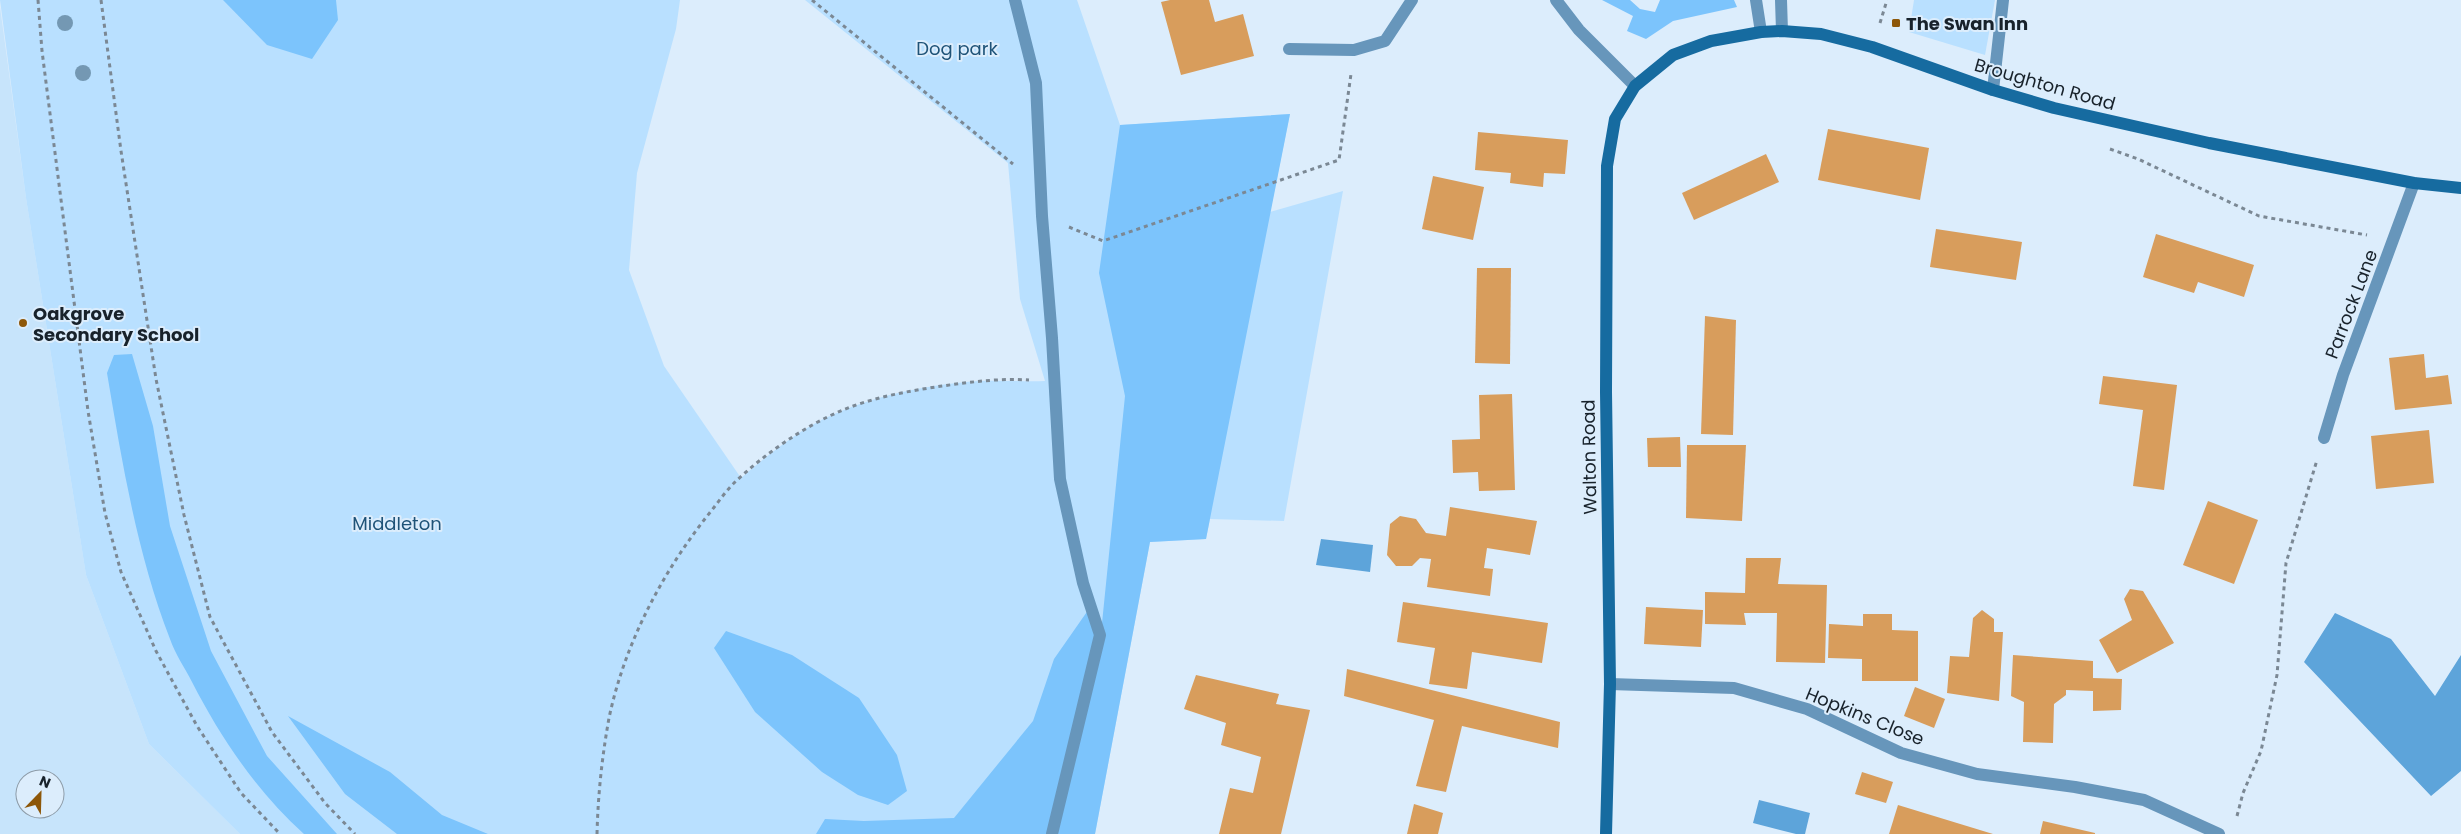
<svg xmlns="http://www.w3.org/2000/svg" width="2461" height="834" font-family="Poppins,sans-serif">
<rect width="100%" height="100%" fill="#dcedfc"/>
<path fill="#c7e4fb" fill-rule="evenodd" d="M0,7L26,198L86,575L149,744L240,834H0ZM25,779H55V809H25Z"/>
<g fill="#b9e0ff">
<path d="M0,0H680L676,29L637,173L629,270L664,366L741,478C760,462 780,445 802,431C854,399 920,385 980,381C1002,380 1024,382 1045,381L1020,299L1008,163L805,0H1077L1120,125L1290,114L1270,212L1343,191L1284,521L1210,519L1206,539L1150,542L1095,834H240L149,744L86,575L26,198Z"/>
<polygon points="1914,0 1995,0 1985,55 1909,32"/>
</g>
<g fill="#7cc4fc">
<polygon points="223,0 336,0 338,20 312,59 267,45"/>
<polygon points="1602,0 1630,0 1640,9 1655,12 1660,0 1734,0 1737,7 1673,21 1646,39 1627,31 1633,16"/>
<polygon points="1290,114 1206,539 1150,542 1095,834 816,834 825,819 864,821 954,818 1033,721 1054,659 1091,606 1101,633 1125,396 1099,273 1120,125"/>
<path d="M132,354L153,426L170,526L211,651L267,756L337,834H304C256,790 222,740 192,682C185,668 175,654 170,639C137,554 122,462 107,373L114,355Z"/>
<polygon points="726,631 792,655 859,698 897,755 907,791 888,805 858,795 822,772 755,712 714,648"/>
<polygon points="288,716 390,772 442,815 488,834 397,834 345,794"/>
</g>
<g fill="#5da4da">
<polygon points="1321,539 1373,545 1370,572 1316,565"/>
<polygon points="2335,613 2391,639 2435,696 2461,655 2461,771 2431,796 2304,662"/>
<polygon points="1759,800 1810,813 1805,834 1796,834 1753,823"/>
</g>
<g fill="#d89d5c">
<polygon points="1170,0 1209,0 1215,22 1243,14 1254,56 1181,75 1161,2"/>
<polygon points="1828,129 1929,148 1920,200 1818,180"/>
<polygon points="1478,132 1568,140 1565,174 1544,173 1543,187 1510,183 1511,173 1475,170"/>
<polygon points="1766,154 1779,182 1694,220 1682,193"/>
<polygon points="1433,176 1484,187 1473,240 1422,229"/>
<polygon points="1936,229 2022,242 2016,280 1930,267"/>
<polygon points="2156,234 2254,265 2244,297 2198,282 2194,293 2143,277"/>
<polygon points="1477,268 1511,268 1510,364 1475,363"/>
<polygon points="1705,316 1736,320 1733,435 1701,434"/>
<polygon points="2424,354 2426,378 2448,375 2452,404 2395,410 2389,358"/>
<polygon points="2103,376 2177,385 2164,490 2133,486 2143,410 2099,404"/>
<polygon points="1512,394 1515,490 1479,491 1478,472 1453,473 1452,440 1480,439 1479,395"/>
<polygon points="2429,430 2434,483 2376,489 2371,436"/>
<polygon points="1680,437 1681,467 1648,467 1647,438"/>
<polygon points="1687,445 1746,445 1742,521 1686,518"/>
<polygon points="2208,501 2258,520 2234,584 2183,565"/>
<polygon points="1450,507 1537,521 1530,555 1487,548 1484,568 1493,569 1490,596 1427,587 1431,559 1420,558 1412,566 1396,566 1387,555 1390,524 1400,516 1416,519 1426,533 1446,536"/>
<polygon points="1746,558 1781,558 1778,584 1827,585 1825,663 1776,662 1777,613 1744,613 1746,625 1705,624 1705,592 1745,593"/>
<polygon points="2130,589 2143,591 2174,643 2117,673 2099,640 2132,620 2124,599"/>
<polygon points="1403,602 1548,623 1542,663 1472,652 1467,689 1429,684 1435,648 1397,642"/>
<polygon points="1646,607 1703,610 1701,647 1644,644"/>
<polygon points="1982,610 1994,619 1994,632 2003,632 1999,701 1947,693 1950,656 1969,657 1973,618"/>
<polygon points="1863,614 1892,614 1892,630 1918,631 1918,681 1862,681 1862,659 1828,658 1829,624 1863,626"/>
<polygon points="2013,655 2093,661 2093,678 2122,679 2121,710 2093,711 2093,691 2066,690 2066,695 2054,704 2053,743 2023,742 2024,702 2011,696"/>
<polygon points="1347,669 1560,722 1558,748 1462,726 1446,792 1416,786 1434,720 1344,696"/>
<polygon points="1196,675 1279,694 1276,704 1310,710 1281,834 1219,834 1230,788 1253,793 1261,757 1221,745 1226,723 1184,709"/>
<polygon points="1915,687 1945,699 1934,728 1904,716"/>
<polygon points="1862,772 1893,782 1886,803 1855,794"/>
<polygon points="1414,804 1443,813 1438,834 1407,834"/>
<polygon points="1898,805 1993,834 1889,834"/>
<polygon points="2043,821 2095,833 2095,834 2040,834"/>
</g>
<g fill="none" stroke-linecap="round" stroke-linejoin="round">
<g stroke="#7b8894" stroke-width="3" stroke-dasharray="4 4" stroke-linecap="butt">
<polyline points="38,0 42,51 88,411 105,513 121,572 156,651 197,726 241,793 280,834"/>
<polyline points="101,0 121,151 156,379 184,515 210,617 272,732 325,803 355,834"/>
<polyline points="812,0 1013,164"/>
<polyline points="1880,23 1887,0"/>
<polyline points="2110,149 2138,159 2259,216 2367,235"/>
<polyline points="1069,227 1103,241 1339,160 1351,74"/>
<polyline points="2237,816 2243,793 2261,751 2277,675 2286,563 2317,460"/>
<path d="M597,834C598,794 602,757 609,718C625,642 664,569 712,510C719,501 726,491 734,483C763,455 806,425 843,410C874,397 909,391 942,386C971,382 1000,378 1029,380"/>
</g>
<g stroke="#6796bb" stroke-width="12">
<polyline points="1015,0 1036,83 1042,216 1052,338 1060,479 1083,583 1100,635 1052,834"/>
<polyline points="1756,0 1761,32"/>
<polyline points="1289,49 1354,50 1385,41 1412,0"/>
</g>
<g stroke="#6796bb" stroke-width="12">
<polyline points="1556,0 1579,30 1635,86"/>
<polyline points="1781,0 1782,31"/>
<polyline points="1993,90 2003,0"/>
<polyline points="2324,438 2343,375 2414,183"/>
<polyline points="1610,684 1734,688 1807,709 1901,753 1977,774 2075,787 2144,800 2219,834"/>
</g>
<polyline stroke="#166ba0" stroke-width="12" points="1606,834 1610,684 1606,392 1607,166 1615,119 1635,86 1673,55 1711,41 1761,32 1782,31 1821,34 1872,47 1993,90 2054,108 2209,143 2414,183 2461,188"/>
</g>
<g fill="#7498b3">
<circle cx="65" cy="23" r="8"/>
<circle cx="83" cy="73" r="8"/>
</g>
<g fill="#8d5709" stroke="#dcedfc" stroke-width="2">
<rect x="1891" y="18" width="10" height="10" rx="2.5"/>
<circle cx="23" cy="323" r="5"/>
</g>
<g text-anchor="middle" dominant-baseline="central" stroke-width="4" stroke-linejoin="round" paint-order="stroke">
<g font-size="18" font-weight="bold" fill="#18222b" stroke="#dcedfc" text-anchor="start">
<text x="1906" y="23">The Swan Inn</text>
<text x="33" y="313">Oakgrove<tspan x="33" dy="21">Secondary School</tspan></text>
</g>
<g font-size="18" fill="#1e5378" stroke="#dcedfc">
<text x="957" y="48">Dog park</text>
<text x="397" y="523">Middleton</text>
</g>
<g font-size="18" fill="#18222b" stroke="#dcedfc">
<text transform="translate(2045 84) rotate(16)">Broughton Road</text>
<text transform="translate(2351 304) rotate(-69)">Parrock Lane</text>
<text transform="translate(1589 457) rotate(-91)">Walton Road</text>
<text transform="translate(1865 716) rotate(22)">Hopkins Close</text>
</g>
</g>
<g transform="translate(40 794) rotate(23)"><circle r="24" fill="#dcedfc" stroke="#8e9ca8"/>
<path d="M0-4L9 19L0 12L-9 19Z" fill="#8d5709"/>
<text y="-8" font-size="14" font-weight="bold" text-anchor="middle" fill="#18222b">N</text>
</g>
</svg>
